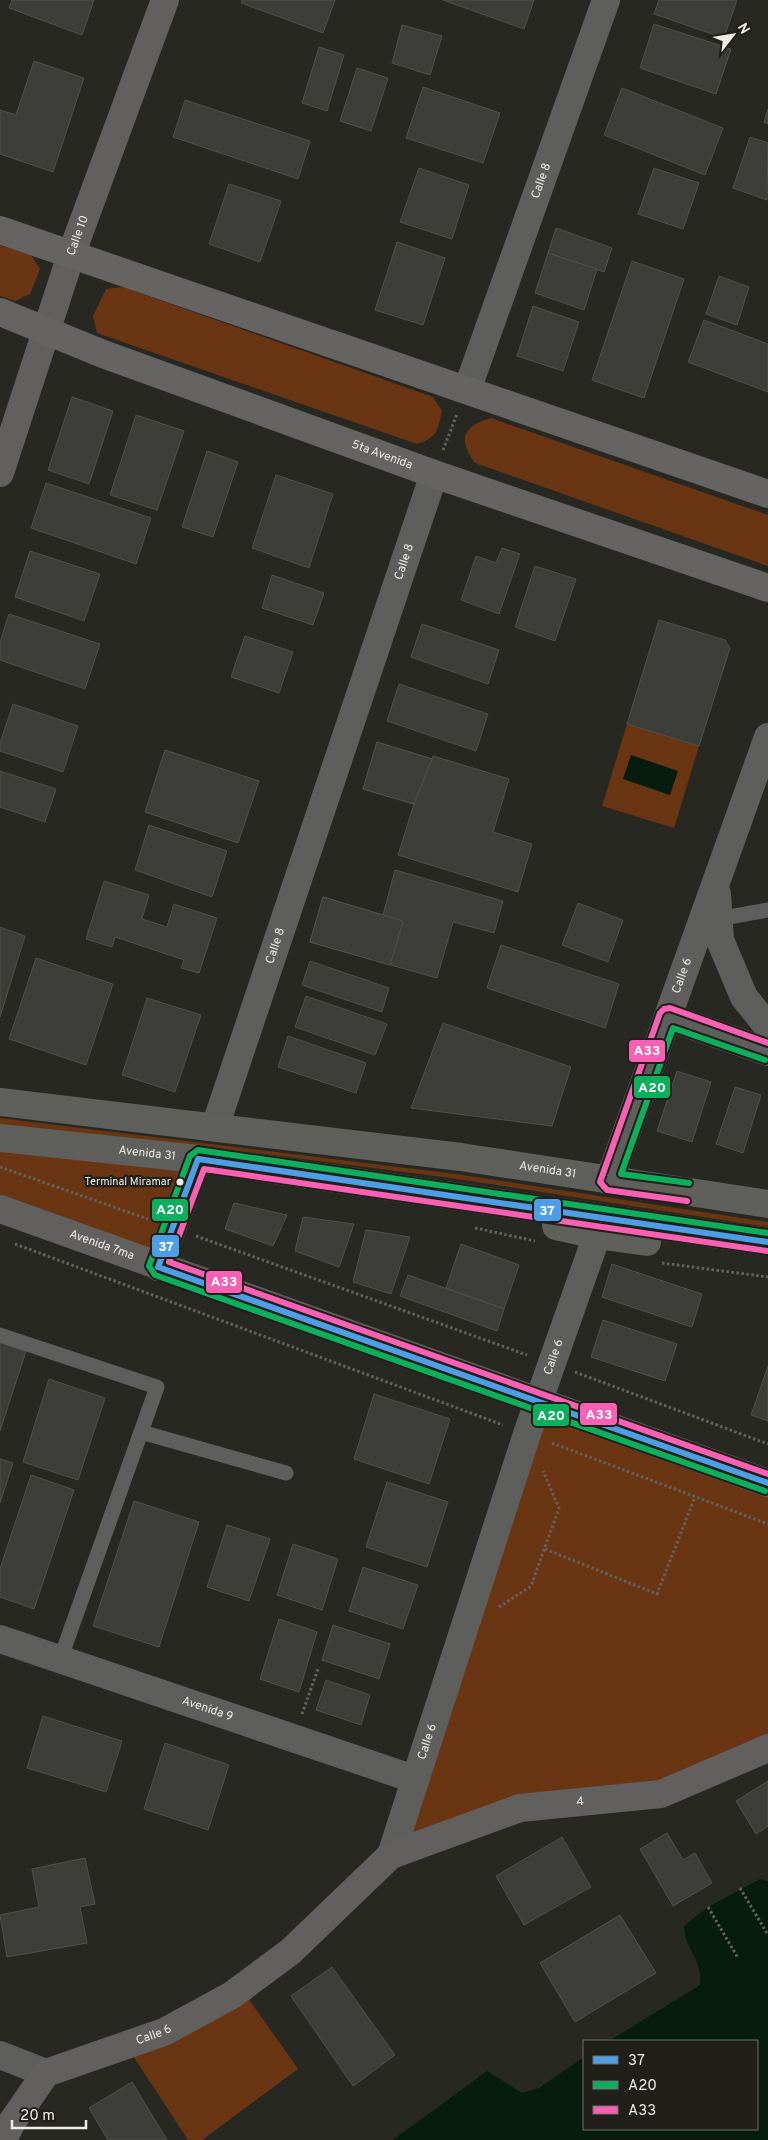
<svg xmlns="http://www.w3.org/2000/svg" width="768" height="2140" font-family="Overpass,sans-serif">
<rect width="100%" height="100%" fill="#282823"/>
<g fill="#6a3513">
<polygon points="0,245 31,255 40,269 30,294 15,301 0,296"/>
<path d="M123,287L433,397L442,411C438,430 437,438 417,444L97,333L93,316L106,289Z"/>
<path d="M491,418L768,515V566L475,463C458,440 462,426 491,418Z"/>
<polygon points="627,724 699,746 674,828 602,806"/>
<polygon points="0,1118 456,1174 768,1222 768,1227 451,1178 202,1146 0,1126"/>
<polygon points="0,1138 198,1159 158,1267 0,1209"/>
<polygon points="539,1401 768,1483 768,1748 661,1794 520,1808 391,1855"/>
<polygon points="241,1988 298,2069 202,2140 188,2140 126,2045"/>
</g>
<g fill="#051c0e">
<polygon points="631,755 678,771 670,795 623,779"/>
<path d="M760,1879L768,1881V2140H393L487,2071L522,2093L539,2088L584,2057V2129H757V2041H609L700,1985C703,1959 685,1951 684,1926L708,1907Z"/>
</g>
<polygon fill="#282823" points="486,2069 487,2071 391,2140 392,2138"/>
<g fill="#3d3d3a" stroke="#50514d">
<polygon points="12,0 94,0 82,35 9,8"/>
<polygon points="242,0 335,0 323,33 241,3"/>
<polygon points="443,0 534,0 524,29"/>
<polygon points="659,0 737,0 724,38 654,14"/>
<polygon points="654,24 731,49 716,94 640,68"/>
<polygon points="402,25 442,36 430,75 392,63"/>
<polygon points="319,47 344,55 327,111 302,103"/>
<polygon points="34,61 84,78 53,172 0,154 0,110 16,115"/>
<polygon points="357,68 388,78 371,131 340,121"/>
<polygon points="423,87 500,113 483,163 406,138"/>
<polygon points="622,88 723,128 705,175 604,135"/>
<polygon points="185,100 310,141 298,179 173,137"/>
<polygon points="768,109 768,124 764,122"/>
<polygon points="750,137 768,143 767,200 733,188"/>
<polygon points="419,168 469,185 452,239 400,222"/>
<polygon points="654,168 699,183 683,229 638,214"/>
<polygon points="229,184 281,201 260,262 209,244"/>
<polygon points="556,228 612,248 604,272 548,253"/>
<polygon points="397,242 445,258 423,325 375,310"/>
<polygon points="548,253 597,269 584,310 535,293"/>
<polygon points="632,261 684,279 644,398 592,380"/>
<polygon points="719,276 749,287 737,325 706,314"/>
<polygon points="533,306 579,322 563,371 517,356"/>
<polygon points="704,320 768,344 768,392 688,362"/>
<polygon points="72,397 113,411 89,484 48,470"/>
<polygon points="136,415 184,431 157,510 110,495"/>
<polygon points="207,451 238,462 213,537 182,527"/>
<polygon points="276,475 333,494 309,568 252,548"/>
<polygon points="46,483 151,518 136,564 31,528"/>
<polygon points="502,548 520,554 499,614 461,600 476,556 496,563"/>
<polygon points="30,551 100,574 84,621 15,597"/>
<polygon points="535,566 576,579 555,641 515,627"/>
<polygon points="272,575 324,593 313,625 262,608"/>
<polygon points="9,614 100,644 85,689 0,660 0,642"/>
<polygon points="659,620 725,640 730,648 699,746 627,724"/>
<polygon points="422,624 499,650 488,684 411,657"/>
<polygon points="245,636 293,652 279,693 231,677"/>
<polygon points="399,684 488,714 476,751 387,721"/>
<polygon points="13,704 78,726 63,772 0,751 0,743"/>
<polygon points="377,742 432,759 433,756 509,779 493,832 532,844 518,892 398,855 414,804 363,789"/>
<polygon points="377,742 432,759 414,804 363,789"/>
<polygon points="165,750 259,781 238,843 145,812"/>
<polygon points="0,771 56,789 45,822 0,807"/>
<polygon points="149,825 227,851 212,897 135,870"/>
<polygon points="395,870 503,901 494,933 453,922 437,978 310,942 323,897 383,915"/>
<polygon points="104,881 149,895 142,919 167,927 174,904 217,918 199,973 181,968 184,960 115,937 112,947 86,939"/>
<polygon points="323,897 403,921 390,965 310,942"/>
<polygon points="578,903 623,920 608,962 562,945"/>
<polygon points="0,927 25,936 0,1017"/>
<polygon points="501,945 619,984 605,1028 487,988"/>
<polygon points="36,958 113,984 86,1065 9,1039"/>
<polygon points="310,961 389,988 382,1012 302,985"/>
<polygon points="306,996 387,1024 375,1055 295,1027"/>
<polygon points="147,998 201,1015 175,1092 122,1075"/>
<polygon points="443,1023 571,1067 552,1126 411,1108"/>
<polygon points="288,1036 366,1063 356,1093 278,1067"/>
<polygon points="677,1071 711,1082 692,1142 657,1131"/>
<polygon points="735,1087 761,1095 743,1153 716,1144"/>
<polygon points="234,1203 287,1215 273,1246 225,1229"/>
<polygon points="303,1217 354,1224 339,1267 295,1251"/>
<polygon points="366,1230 410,1237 391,1294 353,1282"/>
<polygon points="461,1244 519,1265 504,1309 446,1288"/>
<polygon points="612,1264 702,1294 692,1327 602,1297"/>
<polygon points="408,1275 504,1309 497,1331 400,1296"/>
<polygon points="603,1320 677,1344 665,1381 591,1357"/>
<polygon points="0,1342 26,1351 0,1431"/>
<polygon points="768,1366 768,1421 751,1415"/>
<polygon points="49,1379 105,1398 78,1480 23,1462"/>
<polygon points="374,1394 450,1419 429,1484 354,1459"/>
<polygon points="0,1459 13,1463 0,1503"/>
<polygon points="31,1475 74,1490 34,1609 0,1597 0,1569"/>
<polygon points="387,1482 448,1502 427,1567 366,1547"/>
<polygon points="134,1501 199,1522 159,1647 93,1626"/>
<polygon points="227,1525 270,1539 249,1601 207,1587"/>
<polygon points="293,1544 338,1559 322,1610 277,1595"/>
<polygon points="363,1567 418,1585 403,1629 349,1611"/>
<polygon points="279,1619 317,1632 299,1692 260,1679"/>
<polygon points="333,1625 390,1644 379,1679 322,1660"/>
<polygon points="326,1680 370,1695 361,1725 316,1710"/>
<polygon points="43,1716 122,1741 106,1792 27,1768"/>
<polygon points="165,1743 229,1765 208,1830 144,1809"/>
<polygon points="768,1781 768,1826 756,1834 736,1801"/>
<polygon points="667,1833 683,1860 695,1853 712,1883 673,1906 640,1849"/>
<polygon points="562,1837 591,1887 524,1925 496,1876"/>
<polygon points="85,1858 95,1904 80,1907 87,1943 7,1957 0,1915 39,1907 32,1869"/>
<polygon points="620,1915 656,1973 575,2022 540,1963"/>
<polygon points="332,1967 395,2055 353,2086 291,1996"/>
<polygon points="132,2082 167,2140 108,2140 89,2108"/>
</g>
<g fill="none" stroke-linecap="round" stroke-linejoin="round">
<g stroke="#63625f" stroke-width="3" stroke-dasharray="2.5 2.5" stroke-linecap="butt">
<polyline points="443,450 457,414"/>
<polyline points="0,1167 148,1219"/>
<polyline points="475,1228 535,1241"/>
<polyline points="196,1236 527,1355"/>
<polyline points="15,1244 503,1425"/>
<polyline points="662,1263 768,1277"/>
<polyline points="575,1372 768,1444"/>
<polyline points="552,1443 768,1524"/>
<polyline points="545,1549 657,1594 695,1497"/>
<polyline points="499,1607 531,1586 559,1508 543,1471"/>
<polyline points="302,1714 318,1669"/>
<polyline points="740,1888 768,1935"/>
<polyline points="708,1907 738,1958"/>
</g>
<g stroke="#5e5e5c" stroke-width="15">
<polyline points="718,919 768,910"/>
<polyline points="0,1335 157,1387 141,1432 286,1473"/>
<polyline points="60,1660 141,1432"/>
</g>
<g stroke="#5e5e5c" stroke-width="28">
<path id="s1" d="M467,390L606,0"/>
<polyline points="717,894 720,940 744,997 768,1027"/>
<polyline points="668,1017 768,1052"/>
<path id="s2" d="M215,1127L434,474"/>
<path id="s3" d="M609,1181L768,737"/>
<polyline points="158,1267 198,1159"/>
<path id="s4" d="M0,1639L414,1779"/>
<path id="s5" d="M391,1855L527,1434L597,1235"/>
<polyline points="0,2055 46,2073"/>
</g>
<g stroke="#61605e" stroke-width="28">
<path id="s6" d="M0,473L71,255L165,0"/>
<path id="s7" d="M0,1209L768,1483"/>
<path id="s8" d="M3,2140L12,2122L46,2073L164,2032L232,1995L290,1952L391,1855L520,1808L661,1794L768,1748"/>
</g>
<g stroke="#5f5f5b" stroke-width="28">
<path id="s9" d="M0,1102L461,1157L768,1204"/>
<path id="s10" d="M0,1138L198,1159L768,1242"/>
<polyline points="556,1226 597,1235 647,1242"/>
</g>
<g stroke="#656463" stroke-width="28">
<polyline points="0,230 768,494"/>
<path id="s11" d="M0,312L103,354L434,474L768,588"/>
</g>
<defs>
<polyline id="bus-1" points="768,1242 198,1159 158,1267 768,1483"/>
<g id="bus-2">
<polyline points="689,1183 621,1174 673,1028 765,1060"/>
<polyline points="765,1491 155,1275 149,1266 190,1156 198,1150 768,1233"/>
</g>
<g id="bus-3">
<polyline points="687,1201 607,1190 600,1182 660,1013 664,1009 670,1008 768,1043"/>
<polyline points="767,1251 204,1169 169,1262 768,1474"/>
</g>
</defs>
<use href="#bus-1" stroke="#201f19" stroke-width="10"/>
<use href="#bus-2" stroke="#201f19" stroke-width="10"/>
<use href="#bus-3" stroke="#201f19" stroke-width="10"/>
<use href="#bus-1" stroke="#4d9ee5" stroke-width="6"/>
<use href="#bus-2" stroke="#0daf5c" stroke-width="6"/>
<use href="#bus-3" stroke="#f860b3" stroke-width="6"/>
</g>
<circle fill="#edece8" stroke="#201f19" stroke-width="2" cx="180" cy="1182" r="4.5"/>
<g text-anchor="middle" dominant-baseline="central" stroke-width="4.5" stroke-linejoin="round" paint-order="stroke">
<g font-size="11" fill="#edece8" stroke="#201f19" text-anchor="end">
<text x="171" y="1182">Terminal Miramar</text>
</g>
<g font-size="12" fill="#edece8" stroke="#201f19">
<text stroke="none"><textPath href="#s1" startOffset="222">Calle 8</textPath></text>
<text stroke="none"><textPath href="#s6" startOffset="250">Calle 10</textPath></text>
<text stroke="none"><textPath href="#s11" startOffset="408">5ta Avenida</textPath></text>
<text stroke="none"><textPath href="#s2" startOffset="596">Calle 8</textPath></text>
<text stroke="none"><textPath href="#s2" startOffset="191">Calle 8</textPath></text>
<text stroke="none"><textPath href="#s3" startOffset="218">Calle 6</textPath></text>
<text stroke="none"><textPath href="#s10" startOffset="148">Avenida 31</textPath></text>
<text stroke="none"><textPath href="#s9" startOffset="552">Avenida 31</textPath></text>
<text stroke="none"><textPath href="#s7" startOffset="108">Avenida 7ma</textPath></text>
<text stroke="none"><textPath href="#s5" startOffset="524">Calle 6</textPath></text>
<text stroke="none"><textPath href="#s4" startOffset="219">Avenida 9</textPath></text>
<text stroke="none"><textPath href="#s5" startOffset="119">Calle 6</textPath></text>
<text stroke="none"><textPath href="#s8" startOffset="692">4</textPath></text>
<text stroke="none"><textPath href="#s8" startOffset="194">Calle 6</textPath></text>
</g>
</g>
<g stroke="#201f19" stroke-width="2">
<rect x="628" y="1039" width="38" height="24" rx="5" fill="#f860b3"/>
<rect x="633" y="1075" width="38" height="24" rx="5" fill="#0daf5c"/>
<rect x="151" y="1198" width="38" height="24" rx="5" fill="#0daf5c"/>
<rect x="533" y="1198" width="29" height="24" rx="5" fill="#4d9ee5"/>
<rect x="151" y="1234" width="29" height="24" rx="5" fill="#4d9ee5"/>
<rect x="205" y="1270" width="38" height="24" rx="5" fill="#f860b3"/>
<rect x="579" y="1402" width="39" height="24" rx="5" fill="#f860b3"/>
<rect x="532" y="1403" width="38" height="24" rx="5" fill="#0daf5c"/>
</g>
<g font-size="14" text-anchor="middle" font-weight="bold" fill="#fff">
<text x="647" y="1055">A33</text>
<text x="652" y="1092">A20</text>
<text x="170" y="1214">A20</text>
<text x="547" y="1215">37</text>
<text x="166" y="1251">37</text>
<text x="224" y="1286">A33</text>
<text x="599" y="1419">A33</text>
<text x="551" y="1420">A20</text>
</g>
<rect x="583" y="2040" width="175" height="90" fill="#201f19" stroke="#72716c"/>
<rect x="593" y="2056" width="25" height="8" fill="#4d9ee5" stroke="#72716c"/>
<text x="628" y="2065" font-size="15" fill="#edece8">37</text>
<rect x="593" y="2081" width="25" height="8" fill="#0daf5c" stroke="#72716c"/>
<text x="628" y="2090" font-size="15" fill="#edece8">A20</text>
<rect x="593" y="2106" width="25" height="8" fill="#f860b3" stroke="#72716c"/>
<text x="628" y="2115" font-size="15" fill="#edece8">A33</text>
<g transform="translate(733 35) rotate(59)" stroke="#201f19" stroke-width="4" paint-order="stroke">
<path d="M0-4L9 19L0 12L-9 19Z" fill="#edece8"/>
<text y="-8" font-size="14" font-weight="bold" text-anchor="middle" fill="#edece8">N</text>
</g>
<path d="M12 2120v8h74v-8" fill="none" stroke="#edece8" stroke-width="2.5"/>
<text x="20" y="2120" font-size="15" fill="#edece8" stroke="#201f19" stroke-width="4" paint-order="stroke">20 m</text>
</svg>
